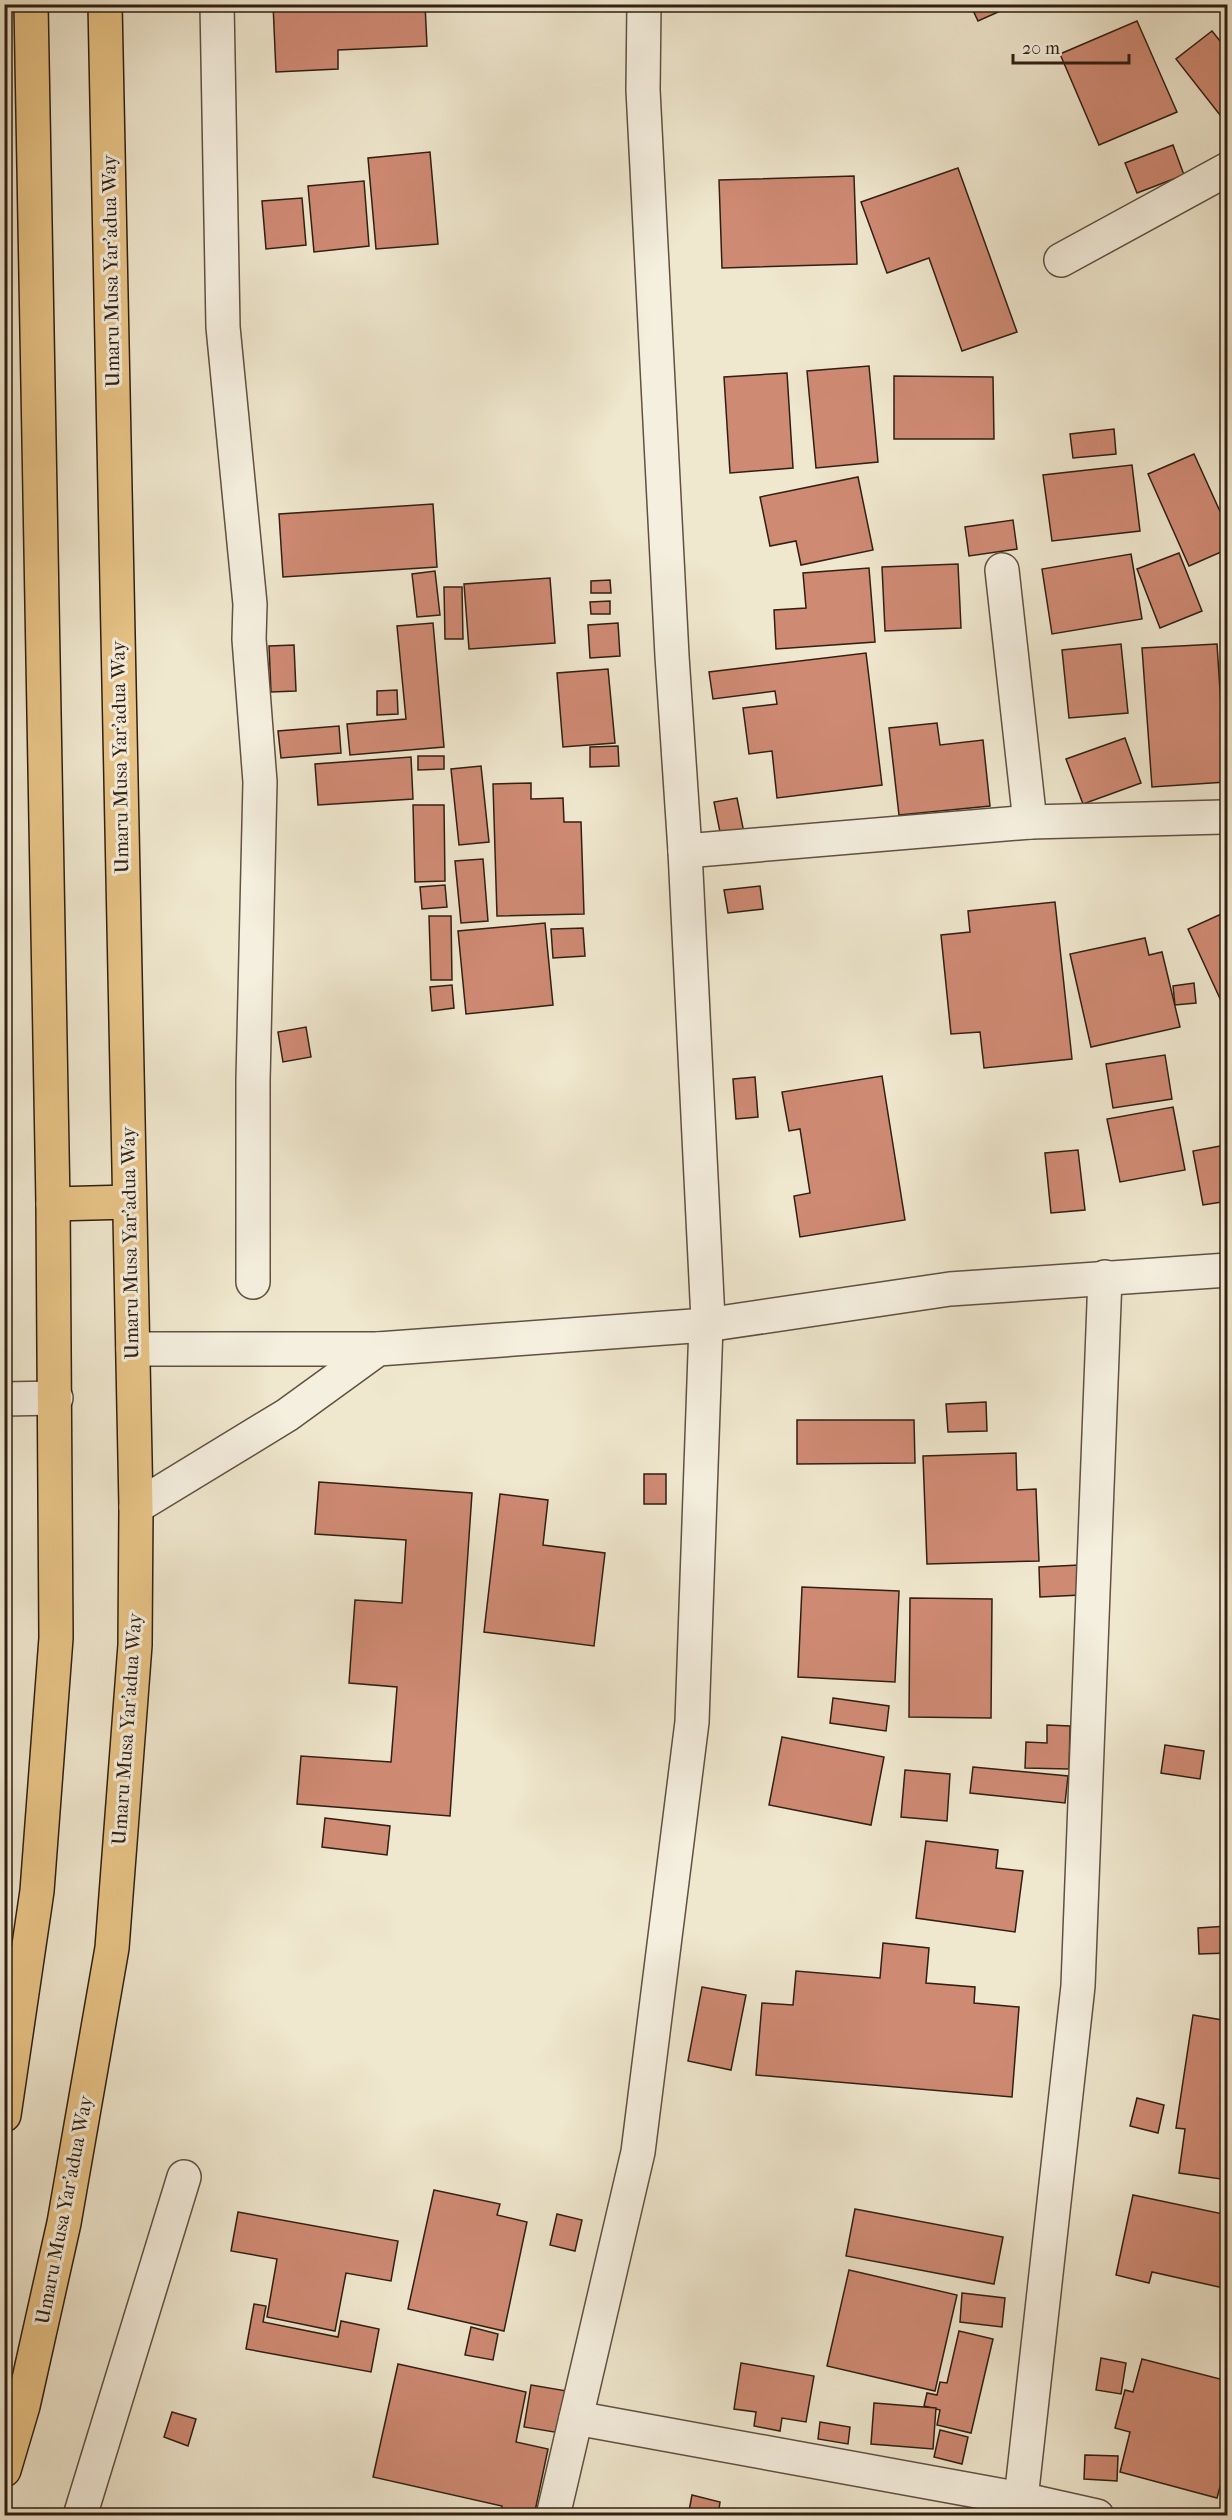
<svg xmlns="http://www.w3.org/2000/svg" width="1232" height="2520" font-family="'IM FELL French Canon',serif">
<rect width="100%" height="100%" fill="#efe7ce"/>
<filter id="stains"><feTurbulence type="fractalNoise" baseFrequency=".00333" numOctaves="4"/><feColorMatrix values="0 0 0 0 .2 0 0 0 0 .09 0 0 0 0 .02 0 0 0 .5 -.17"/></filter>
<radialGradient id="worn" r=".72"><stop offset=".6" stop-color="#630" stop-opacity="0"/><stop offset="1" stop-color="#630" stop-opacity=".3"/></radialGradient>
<g fill="#cf8a74" stroke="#301f12" stroke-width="1.5">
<polygon points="273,4 425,4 427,46 338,50 338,69 276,72"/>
<polygon points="970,4 1016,4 978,21"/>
<polygon points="1137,21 1177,112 1099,145 1060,54"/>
<polygon points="1212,31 1228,51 1228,109 1220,115 1176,59"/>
<polygon points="1173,145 1184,175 1137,193 1125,163"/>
<polygon points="430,152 438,244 376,249 368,158"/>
<polygon points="958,168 1017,332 962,351 929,258 887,273 861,202"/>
<polygon points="854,176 857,264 722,268 719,180"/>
<polygon points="364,181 369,246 314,252 308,186"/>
<polygon points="302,198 306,245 266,249 262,201"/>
<polygon points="869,366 878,462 816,468 807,371"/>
<polygon points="787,373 793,468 730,473 724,377"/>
<polygon points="894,376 993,377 994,439 894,439"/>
<polygon points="1114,429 1116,454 1073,458 1070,434"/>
<polygon points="1194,454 1228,529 1228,549 1189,566 1148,474"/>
<polygon points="1132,465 1140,531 1052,541 1043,475"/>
<polygon points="858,477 873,550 801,565 796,541 770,546 760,497"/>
<polygon points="433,504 437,567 283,577 279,514"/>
<polygon points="1013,520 1017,549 969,556 965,527"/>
<polygon points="1179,553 1202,611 1160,628 1137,569"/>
<polygon points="1131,554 1142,619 1052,634 1042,569"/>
<polygon points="958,564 961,628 885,631 882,567"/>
<polygon points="869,568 875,642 776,649 774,610 806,608 803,573"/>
<polygon points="435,571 440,615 417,617 412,574"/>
<polygon points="550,578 555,643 469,649 464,584"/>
<polygon points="610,580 611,593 591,593 591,581"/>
<polygon points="444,587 462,587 463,639 445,639"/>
<polygon points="610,601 610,614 591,614 590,602"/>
<polygon points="433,623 444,747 350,755 347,724 406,719 397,626"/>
<polygon points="618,623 620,656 590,658 588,625"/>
<polygon points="1121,644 1128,713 1069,718 1062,650"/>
<polygon points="1217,644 1226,782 1152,787 1142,648"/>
<polygon points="294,645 296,691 271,692 269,646"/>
<polygon points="866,653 882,785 777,798 772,751 749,754 743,708 777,704 775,691 713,699 709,672"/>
<polygon points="608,669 615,743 563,747 557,673"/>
<polygon points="397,690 398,714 377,715 377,691"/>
<polygon points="937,723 940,745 983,740 990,806 899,815 889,728"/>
<polygon points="339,726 341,753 281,758 278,731"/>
<polygon points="1125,738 1141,783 1083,804 1066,759"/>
<polygon points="618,746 619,766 590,767 590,747"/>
<polygon points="418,756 444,756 444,769 418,770"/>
<polygon points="411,757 413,799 318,805 315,764"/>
<polygon points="481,766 489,842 459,845 451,769"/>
<polygon points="531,783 531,799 563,798 564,822 581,822 584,914 497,916 493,784"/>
<polygon points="737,798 744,833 721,837 714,802"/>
<polygon points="413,805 444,805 445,881 415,882"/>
<polygon points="483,859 488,921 461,923 455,861"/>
<polygon points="445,885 447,907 422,909 420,887"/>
<polygon points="760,886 763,909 728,913 724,890"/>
<polygon points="1055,902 1072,1059 984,1068 980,1032 951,1034 941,935 970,932 968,911"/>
<polygon points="1228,911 1228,1016 1188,929"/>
<polygon points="429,916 451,916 452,980 431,980"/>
<polygon points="545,923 553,1005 466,1014 458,931"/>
<polygon points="583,928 585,956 553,958 551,929"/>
<polygon points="1145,938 1149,955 1162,952 1180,1027 1091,1047 1070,954"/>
<polygon points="1194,983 1196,1003 1175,1005 1173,986"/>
<polygon points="452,985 454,1008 432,1011 430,987"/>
<polygon points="306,1027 311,1057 283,1062 278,1032"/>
<polygon points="1165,1055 1172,1099 1113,1108 1106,1064"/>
<polygon points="882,1076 905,1220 800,1237 794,1196 810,1193 800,1129 789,1131 782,1092"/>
<polygon points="755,1077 758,1117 736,1119 733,1079"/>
<polygon points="1173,1107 1185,1170 1120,1182 1107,1119"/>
<polygon points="1226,1145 1228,1201 1203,1205 1193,1151"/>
<polygon points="1078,1150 1085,1210 1051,1213 1045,1153"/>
<polygon points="986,1402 987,1431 948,1432 946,1404"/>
<polygon points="797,1420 914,1420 915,1463 797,1464"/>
<polygon points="1016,1453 1017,1490 1036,1489 1039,1561 927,1564 923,1456"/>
<rect x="644" y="1474" width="22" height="30"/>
<polygon points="319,1482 472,1493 450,1816 297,1804 301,1756 391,1762 397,1687 349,1683 355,1600 402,1603 406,1540 315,1534"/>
<polygon points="500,1494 548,1500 543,1545 605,1553 594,1646 484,1632"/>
<polygon points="1079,1565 1081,1595 1040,1597 1039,1567"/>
<polygon points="802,1587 899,1591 895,1682 798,1677"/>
<polygon points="910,1598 992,1599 991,1718 909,1717"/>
<polygon points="833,1698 889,1706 886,1731 830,1723"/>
<polygon points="1047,1725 1070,1726 1069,1769 1025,1768 1026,1742 1047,1743"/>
<polygon points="782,1737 884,1757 871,1825 769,1805"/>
<polygon points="1165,1745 1204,1751 1200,1779 1161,1773"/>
<polygon points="973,1767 1068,1776 1065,1803 970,1793"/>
<polygon points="905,1770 950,1774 947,1821 901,1817"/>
<polygon points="325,1818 390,1826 387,1855 322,1847"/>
<polygon points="926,1841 998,1850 996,1868 1023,1871 1015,1932 916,1918"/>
<polygon points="1228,1926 1228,1953 1199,1954 1198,1928"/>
<polygon points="883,1943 929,1948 926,1983 975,1987 974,2003 1019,2007 1012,2097 756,2075 762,2003 793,2005 796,1971 880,1978"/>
<polygon points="702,1987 746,1995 731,2070 688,2061"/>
<polygon points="1193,2015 1228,2021 1228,2180 1179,2173 1185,2129 1176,2128"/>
<polygon points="1137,2098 1164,2105 1158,2133 1130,2126"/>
<polygon points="434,2190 500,2204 497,2215 527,2222 504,2331 408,2309"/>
<polygon points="1133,2195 1228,2215 1228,2289 1152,2272 1149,2283 1116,2275"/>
<polygon points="855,2209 1003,2237 994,2284 846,2256"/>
<polygon points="238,2212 398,2241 391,2281 346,2273 335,2331 267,2317 277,2259 231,2251"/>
<polygon points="557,2214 582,2220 575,2251 550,2245"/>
<polygon points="849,2270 957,2295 935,2391 827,2366"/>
<polygon points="962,2293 1005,2298 1002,2327 960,2322"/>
<polygon points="254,2304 266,2306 263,2322 338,2337 341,2321 379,2329 371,2372 246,2349"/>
<polygon points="471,2327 498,2334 493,2360 465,2355"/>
<polygon points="959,2331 993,2339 971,2433 937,2425 940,2410 924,2406 927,2393 937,2395 940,2382 947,2383"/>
<polygon points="1101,2358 1126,2363 1121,2394 1096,2390"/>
<polygon points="1142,2359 1228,2381 1228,2457 1217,2498 1120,2472 1130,2432 1115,2428 1125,2390 1133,2392"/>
<polygon points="741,2363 814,2376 806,2422 782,2418 780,2431 754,2426 756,2412 734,2409"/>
<polygon points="398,2364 526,2392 516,2442 548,2449 534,2516 500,2516 502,2506 373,2477"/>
<polygon points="531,2385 567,2391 560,2433 524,2427"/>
<polygon points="874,2403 936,2408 933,2449 871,2444"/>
<polygon points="172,2412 196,2419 188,2446 164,2437"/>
<polygon points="820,2422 850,2427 848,2444 818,2439"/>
<polygon points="940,2430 968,2437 962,2464 934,2457"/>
<polygon points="1085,2455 1118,2456 1117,2481 1084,2479"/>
<polygon points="692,2495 720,2502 718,2516 688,2516"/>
</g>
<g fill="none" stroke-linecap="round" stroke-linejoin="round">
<defs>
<g id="minor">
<polyline points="217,4 223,327 250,604 249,639 260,782 253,1080 253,1282"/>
<polyline points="1061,260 1228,169"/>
<polyline points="1002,570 1030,822"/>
<polyline points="685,851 1030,822 1223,817"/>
<polyline points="133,1349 378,1349"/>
<polyline points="136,1507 287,1415 378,1349 706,1325 950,1289 1228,1270"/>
<polyline points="576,2418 1021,2499 1097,2516"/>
<polyline points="1021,2499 1078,1986 1105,1277"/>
<polyline points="80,2516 184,2177"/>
<polyline points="553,2516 638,2152 692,1722 706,1325 708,1320 685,851 672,656 643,90 644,4"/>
</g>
<polyline id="tertiary" points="4,1399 56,1398"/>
<g id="primary">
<polyline points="53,1204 129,1202"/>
<polyline points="4,2115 37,1891 56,1638 53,1204 31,4"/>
<polyline points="4,2470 23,2406 64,2223 112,1948 135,1645 136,1507 105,4"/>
</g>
</defs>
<use href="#minor" stroke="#605141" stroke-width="36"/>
<use href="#tertiary" stroke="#605141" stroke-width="36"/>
<use href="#primary" stroke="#301f12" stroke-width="36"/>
<use href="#minor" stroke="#f5efdf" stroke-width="33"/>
<use href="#tertiary" stroke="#f5efdf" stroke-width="33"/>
<use href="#primary" stroke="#e8c487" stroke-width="33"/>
</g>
<g text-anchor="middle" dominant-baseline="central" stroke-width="6" stroke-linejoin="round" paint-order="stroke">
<g font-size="20" fill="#301f12" stroke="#f5efdf">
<text transform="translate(111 271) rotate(-91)">Umaru Musa Yar'adua Way</text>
<text transform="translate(120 757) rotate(-91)">Umaru Musa Yar'adua Way</text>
<text transform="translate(130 1243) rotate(-91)">Umaru Musa Yar'adua Way</text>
<text transform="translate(127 1729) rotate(-86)">Umaru Musa Yar'adua Way</text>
<text transform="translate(64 2210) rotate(-79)">Umaru Musa Yar'adua Way</text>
</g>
</g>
<rect width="1232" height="2520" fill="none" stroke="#efe7ce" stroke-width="24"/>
<rect x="6" y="6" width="1220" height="2508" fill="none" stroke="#301f12" stroke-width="3"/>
<rect x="12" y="12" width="1208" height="2496" fill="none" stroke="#301f12" stroke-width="1.5"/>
<path d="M1013 54v9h116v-9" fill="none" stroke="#301f12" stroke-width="3"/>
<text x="1022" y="54" font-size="18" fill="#301f12" stroke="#f5efdf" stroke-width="4.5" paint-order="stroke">20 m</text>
<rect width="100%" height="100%" filter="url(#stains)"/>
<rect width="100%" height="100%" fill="url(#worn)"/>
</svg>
